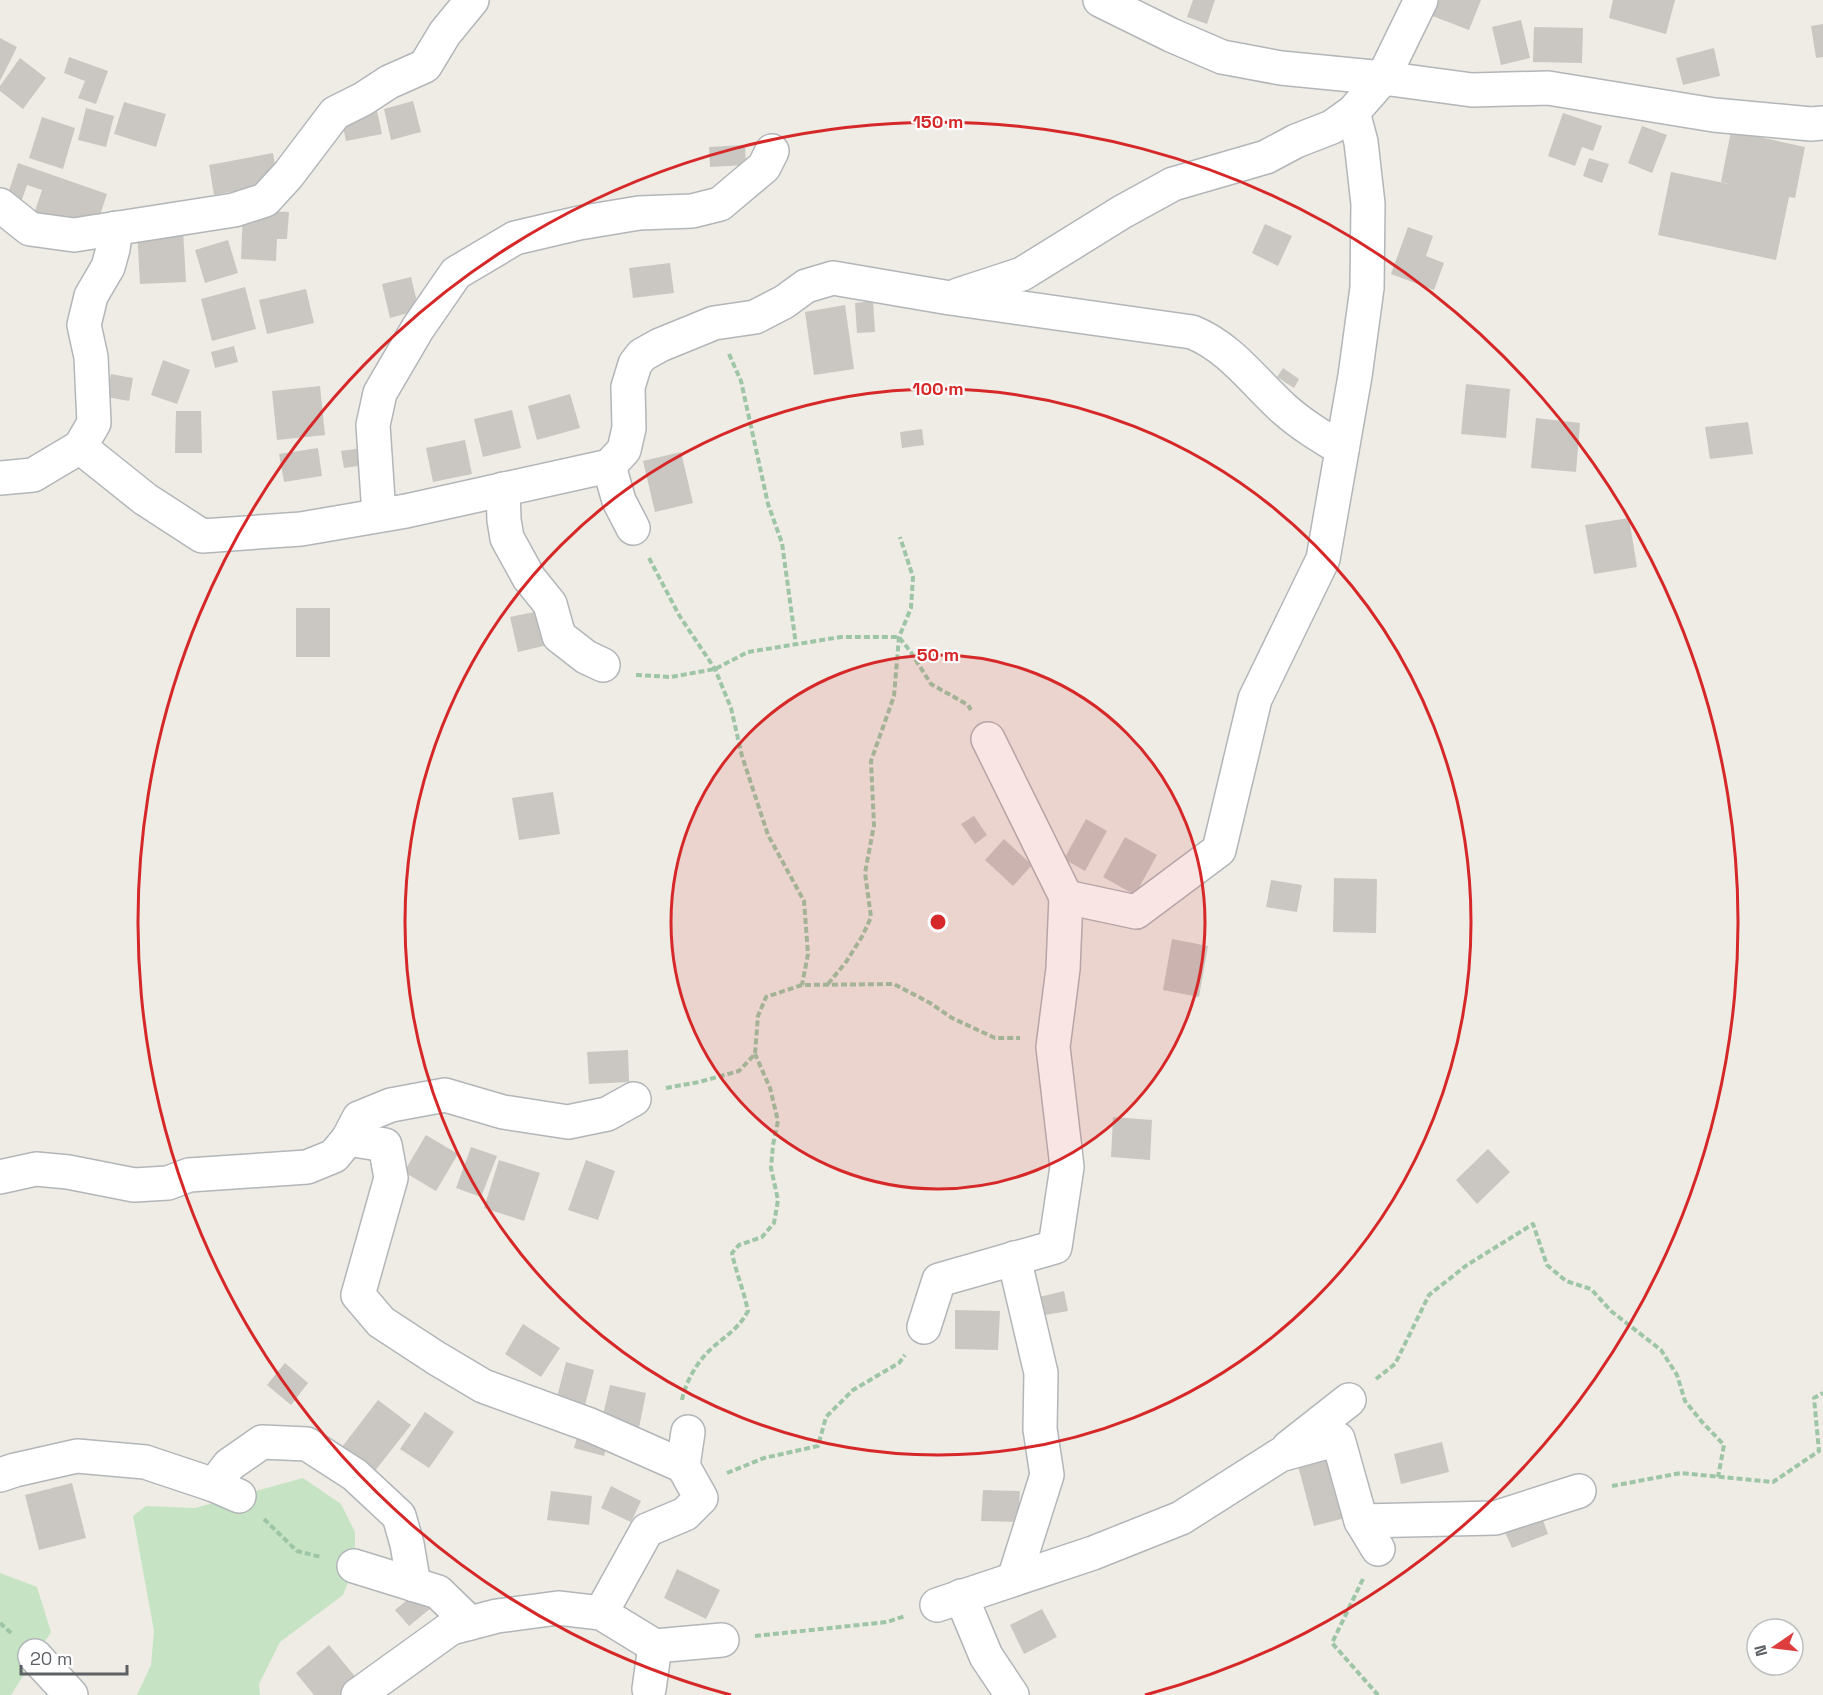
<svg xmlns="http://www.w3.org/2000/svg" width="1823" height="1695" font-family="'Space Grotesk',sans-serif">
<rect width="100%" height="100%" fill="#eeece5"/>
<g fill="#c6e4c4">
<polygon points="303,1478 341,1504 355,1532 355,1565 343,1595 280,1642 259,1684 260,1695 137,1695 151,1665 154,1631 133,1516 146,1506 195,1508"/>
<polygon points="0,1573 37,1587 51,1632 11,1695 0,1695"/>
</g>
<g fill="#cac7c2">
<polygon points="1193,0 1215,0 1207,24 1187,17"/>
<polygon points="1427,0 1481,0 1469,30 1422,12"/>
<polygon points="1613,0 1675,0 1666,34 1609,18"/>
<polygon points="1521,20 1530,58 1501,65 1492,27"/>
<polygon points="1823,24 1823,57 1816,58 1811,26"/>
<polygon points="1534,27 1583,28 1582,63 1533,62"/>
<polygon points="0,38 17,47 0,81"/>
<polygon points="1714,48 1720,76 1683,85 1676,58"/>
<polygon points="69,57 108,71 96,104 78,98 85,81 64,73"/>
<polygon points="20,58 46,78 23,109 0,91 0,86"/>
<polygon points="413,101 421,132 391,140 384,109"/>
<polygon points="124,102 166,114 156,147 114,134"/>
<polygon points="376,106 382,134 346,141 340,113"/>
<polygon points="86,108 114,116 106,147 78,140"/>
<polygon points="1563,113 1602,126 1593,151 1582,147 1575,166 1548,156"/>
<polygon points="42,117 75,128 63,169 29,158"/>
<polygon points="1642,126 1667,135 1652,173 1628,163"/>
<polygon points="1731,131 1805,147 1795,198 1789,197 1776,260 1658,235 1671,172 1729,184 1721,182"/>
<polygon points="745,145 746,165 710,167 709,147"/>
<polygon points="273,153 278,183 214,195 209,165"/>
<polygon points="1589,158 1609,164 1602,183 1583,176"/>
<polygon points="18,163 107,194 96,227 32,220 42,190 27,185 18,211 4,206"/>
<polygon points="243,210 289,212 287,239 277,239 276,261 241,259"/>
<polygon points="1265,224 1292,236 1278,266 1252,253"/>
<polygon points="1408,227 1433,236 1426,256 1444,263 1434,290 1391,274"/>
<polygon points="183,229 186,282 140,284 137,231"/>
<polygon points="228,240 238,273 205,283 195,250"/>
<polygon points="670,263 674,293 633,298 629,268"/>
<polygon points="411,277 419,310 390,318 382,284"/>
<polygon points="245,287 256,329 212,341 201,299"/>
<polygon points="306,289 314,323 267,334 259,300"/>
<polygon points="873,301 875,332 857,333 855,303"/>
<polygon points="845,305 854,369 814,375 805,312"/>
<polygon points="234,346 238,362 215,368 211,352"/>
<polygon points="163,360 190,370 177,404 151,395"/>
<polygon points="1283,368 1299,379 1294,388 1277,377"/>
<polygon points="111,374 133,378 129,401 107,397"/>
<polygon points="1466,384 1510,389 1506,438 1461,434"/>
<polygon points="320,386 325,435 277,440 272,391"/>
<polygon points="570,394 580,428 537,440 528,406"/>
<polygon points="512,410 521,448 483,457 474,419"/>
<polygon points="176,411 201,411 202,453 175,453"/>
<polygon points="1536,418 1580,423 1576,472 1531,468"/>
<polygon points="1748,422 1753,454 1710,459 1705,427"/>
<polygon points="922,429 924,445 902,448 900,432"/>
<polygon points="465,440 472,474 433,482 426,448"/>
<polygon points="318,448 322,476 284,482 279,454"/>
<polygon points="362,448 365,465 344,468 341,451"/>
<polygon points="681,452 693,503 655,512 643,461"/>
<polygon points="1629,518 1637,567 1594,574 1585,525"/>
<rect x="296" y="608" width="34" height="49"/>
<polygon points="544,610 552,644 518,652 510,617"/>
<polygon points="553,792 560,834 519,840 512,798"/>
<polygon points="974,816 987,835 975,844 961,824"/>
<polygon points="1086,819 1107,831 1085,871 1064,859"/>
<polygon points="1125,837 1157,855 1135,895 1103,877"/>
<polygon points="1004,839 1032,865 1013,886 985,860"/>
<polygon points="1334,878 1377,879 1376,933 1333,932"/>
<polygon points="1271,880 1302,885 1297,912 1266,907"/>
<polygon points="1172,939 1208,946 1199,997 1163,990"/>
<polygon points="628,1050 629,1082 589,1084 587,1052"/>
<polygon points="1113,1117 1152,1120 1150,1160 1111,1157"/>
<polygon points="426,1135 458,1154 436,1191 404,1172"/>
<polygon points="471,1147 497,1156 481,1197 456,1188"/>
<polygon points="1488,1149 1510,1172 1477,1204 1456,1180"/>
<polygon points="499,1160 540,1173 524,1221 484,1208"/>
<polygon points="586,1160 615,1171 598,1220 568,1210"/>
<polygon points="1064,1291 1068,1311 1039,1316 1035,1298"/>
<polygon points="955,1310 1000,1311 998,1350 955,1349"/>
<polygon points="523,1324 560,1348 541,1377 505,1354"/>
<polygon points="566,1362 594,1370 583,1413 555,1405"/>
<polygon points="285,1363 308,1383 291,1405 267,1385"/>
<polygon points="610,1385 646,1393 639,1428 602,1419"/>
<polygon points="378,1400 411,1425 371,1476 339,1451"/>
<polygon points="425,1412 454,1432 429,1468 400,1449"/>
<polygon points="579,1430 609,1438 604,1456 574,1448"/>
<polygon points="1442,1442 1449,1472 1401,1484 1394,1454"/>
<polygon points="1333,1453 1349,1517 1314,1526 1297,1462"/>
<polygon points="72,1483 86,1538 39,1550 25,1495"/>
<polygon points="611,1486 641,1501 631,1522 601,1508"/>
<polygon points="983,1490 1020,1491 1018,1522 981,1521"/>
<polygon points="551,1491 592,1496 589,1525 547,1520"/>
<polygon points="1541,1515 1548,1534 1512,1548 1504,1530"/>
<polygon points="677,1569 720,1590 706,1619 664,1598"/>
<polygon points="417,1592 431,1608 409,1626 395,1610"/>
<polygon points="1042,1609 1057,1637 1024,1654 1010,1625"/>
<polygon points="329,1645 358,1680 340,1695 314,1695 296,1673"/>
</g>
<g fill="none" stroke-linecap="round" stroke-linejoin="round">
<defs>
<g id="minor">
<polyline points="1100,0 1171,35 1222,57 1281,68 1383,78 1472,90 1548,88 1714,115 1811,124 1823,123"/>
<polyline points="0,205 30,229 74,235 234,210 265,200 288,175 335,113 363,99 389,82 425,66 445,33 472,0"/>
<polyline points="958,295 1022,274 1122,212 1173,184 1266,157 1296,141 1332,127 1353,112 1383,78 1421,0"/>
<path d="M80,447L145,499L202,536L301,529L406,511L609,466L624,450L629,428L628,387L635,364L642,355L660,345L714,323L755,317L784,302L806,286L833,278L950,298L1192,332C1230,347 1255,383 1284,409C1302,425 1322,437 1342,449"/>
<polyline points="609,466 619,501 633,528"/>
<polyline points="0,478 33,475 80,447 94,423 91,357 84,325 91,296 108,267 113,249 116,228"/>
<polyline points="503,489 504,520 507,538 529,578 550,604 559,636 586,657 603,665"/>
<polyline points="379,515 373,425 380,393 418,328 456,273 515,238 579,223 639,213 692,211 720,204 764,167 772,151"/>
<polyline points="988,739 1066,897 1136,912 1219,850 1255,699 1323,559 1355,376 1367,288 1368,204 1361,142 1353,112"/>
<polyline points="348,1139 385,1145 391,1178 358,1295 381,1322 436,1358 483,1386 590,1425 683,1466 701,1498 685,1514 647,1530 601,1613"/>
<polyline points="0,1177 36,1169 68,1172 134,1185 168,1183 189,1175 307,1167 334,1156 348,1139 359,1118 391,1105 445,1095 503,1112 568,1122 607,1114 634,1099"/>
<polyline points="924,1327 939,1280 1055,1247 1067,1167 1053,1047 1063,969 1066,897"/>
<polyline points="1288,1448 1349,1400"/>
<polyline points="683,1466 688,1432"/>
<polyline points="0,1475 15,1470 77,1456 145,1462 214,1485 239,1496"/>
<polyline points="214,1485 229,1465 262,1442 307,1444 355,1475 399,1516 407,1544 414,1585"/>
<polyline points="1361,1521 1378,1549"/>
<polyline points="354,1566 438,1592 470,1623"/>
<polyline points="1014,1579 1047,1475 1040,1429 1041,1373 1014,1258"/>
<polyline points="961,1596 986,1656 1012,1695"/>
<polyline points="937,1605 1093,1553 1181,1518 1280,1455 1338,1439 1361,1521 1495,1518 1579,1491"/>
<polyline points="35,1656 71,1695"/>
<polyline points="649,1689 655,1646"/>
<polyline points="358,1695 451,1628 497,1616 558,1608 601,1613 655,1646 722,1640"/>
</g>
</defs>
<use href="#minor" stroke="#b2b6b9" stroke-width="36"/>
<g stroke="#9ec5a6" stroke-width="4" stroke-dasharray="6 3" stroke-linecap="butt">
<polyline points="729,354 741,381 768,504 782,543 796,645"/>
<polyline points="649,558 679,615 715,669 731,708 742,756 768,835 804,901 808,954 802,985"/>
<polyline points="636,675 671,677 715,669 748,652 841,637 899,637 910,651 931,684 968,705 971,710"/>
<polyline points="828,984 846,962 863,935 871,917 865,873 874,825 871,761 894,696 899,637 911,608 913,577 900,537"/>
<polyline points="666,1088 699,1082 739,1071 755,1054 758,1016 766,997 802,985 894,984 930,1003 952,1018 995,1038 1020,1038"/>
<polyline points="1376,1379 1395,1364 1429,1295 1467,1265 1533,1224 1547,1265 1566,1281 1591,1289 1611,1311 1661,1350 1677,1375 1685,1401 1702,1422 1724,1445 1718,1477"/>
<path d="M682,1400C685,1384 695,1366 706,1354C722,1337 736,1333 748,1311C744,1291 736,1273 732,1253L739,1245L762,1237L774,1223L778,1200L771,1168L773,1145L778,1121L770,1088L755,1054"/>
<polyline points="727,1473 764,1458 818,1446 826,1417 853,1390 899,1363 905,1355"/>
<polyline points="1612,1486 1681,1473 1773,1482 1819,1451 1814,1398 1823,1393"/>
<polyline points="264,1519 297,1551 321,1557"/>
<polyline points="1363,1579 1332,1643 1378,1695"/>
<polyline points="0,1623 11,1633"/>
<polyline points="755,1636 887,1622 905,1616"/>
</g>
<use href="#minor" stroke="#fff" stroke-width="33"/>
</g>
<circle cx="938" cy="922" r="267" fill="#d62828" fill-opacity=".12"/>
<g fill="none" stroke="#d62828" stroke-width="3">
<circle cx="938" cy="922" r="267"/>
<circle cx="938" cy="922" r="533"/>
<path d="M731 1695A800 800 0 1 1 1145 1695"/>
</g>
<circle cx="938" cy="922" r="9" fill="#d62828" stroke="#fff" stroke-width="3"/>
<g font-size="18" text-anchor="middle" font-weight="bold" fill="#d62828" stroke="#fff" stroke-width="4.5" stroke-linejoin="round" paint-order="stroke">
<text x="938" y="128">150 m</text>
<text x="938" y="395">100 m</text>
<text x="938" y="661">50 m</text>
</g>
<g transform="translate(1775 1647) rotate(256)"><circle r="28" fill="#ffffff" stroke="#bec0c1" stroke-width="1.5"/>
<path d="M0-4.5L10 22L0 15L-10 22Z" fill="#dd3e3d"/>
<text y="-9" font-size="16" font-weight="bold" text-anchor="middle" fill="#5d6165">N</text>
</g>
<path d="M21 1665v9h106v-9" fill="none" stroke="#5d6165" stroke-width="3"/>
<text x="30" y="1665" font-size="18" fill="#5d6165" stroke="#ffffff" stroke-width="4.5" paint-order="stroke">20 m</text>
</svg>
